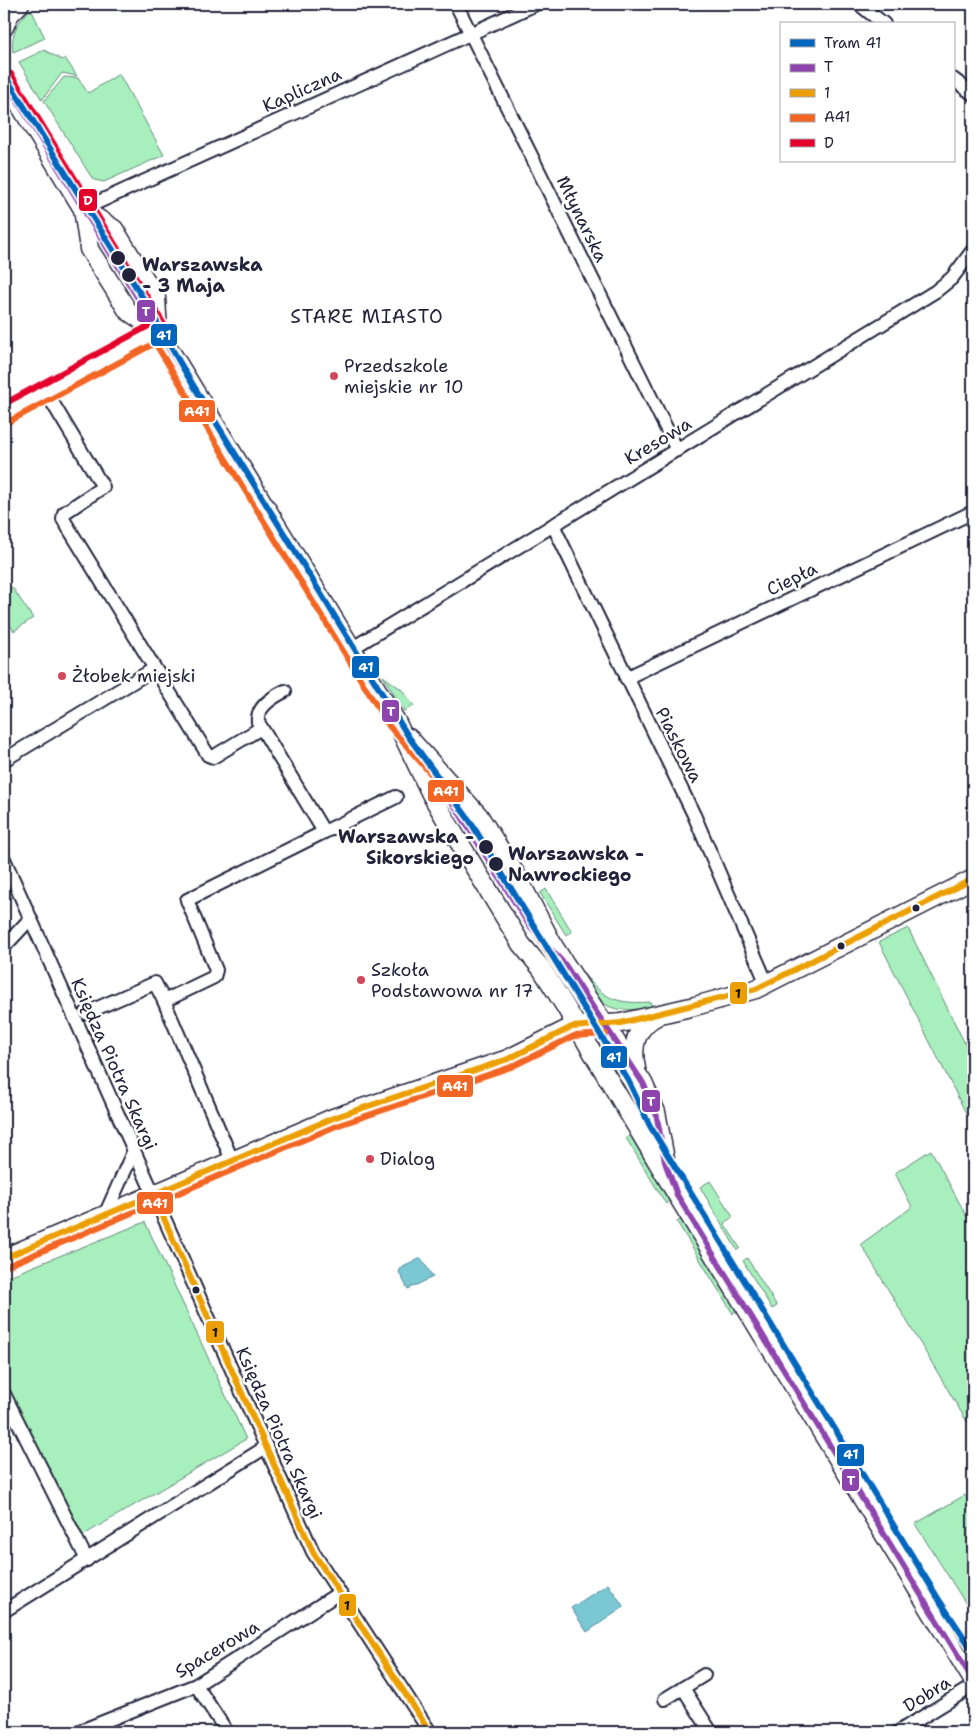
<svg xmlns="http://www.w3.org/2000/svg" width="977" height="1736" font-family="'Shantell Sans',sans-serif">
<rect width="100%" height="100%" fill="#fff"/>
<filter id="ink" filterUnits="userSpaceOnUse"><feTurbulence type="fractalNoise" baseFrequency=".02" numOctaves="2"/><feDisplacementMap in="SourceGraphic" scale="10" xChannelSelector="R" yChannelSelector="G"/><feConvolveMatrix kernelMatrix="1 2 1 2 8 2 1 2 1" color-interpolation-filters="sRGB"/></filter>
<g filter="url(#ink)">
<g fill="#a7efbc" stroke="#64887c">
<path d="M31,9L45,38L13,52C10,34 18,21 31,9Z"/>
<polygon points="44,50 62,60 65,58 77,76 62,73 42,100 19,62"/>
<polygon points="119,74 164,155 104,182 94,180 90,175 44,101 64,77 78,78 88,93"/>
<polygon points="12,587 33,618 14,631 4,616 4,593"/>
<polygon points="383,676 401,689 414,706 404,711"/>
<polygon points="546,889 572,932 566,935 540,893"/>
<polygon points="908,928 973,1060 973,1127 879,942"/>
<path d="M574,962C600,994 608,1005 650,1002L653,1007C601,1016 599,1003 574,962Z"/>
<polygon points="631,1135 670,1200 666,1204 626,1138"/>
<polygon points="931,1150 973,1228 973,1253 969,1256 973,1263 973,1432 861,1244 912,1207 895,1173"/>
<polygon points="710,1181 733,1217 724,1223 740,1248 737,1250 700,1187"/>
<polygon points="680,1220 683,1221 736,1309 733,1314 677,1222"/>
<polygon points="145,1222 246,1439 82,1536 4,1380 4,1278"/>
<polygon points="747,1258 777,1306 772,1309 743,1261"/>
<polygon points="965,1495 973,1509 973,1615 915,1524"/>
</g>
<g fill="#79c8d4" stroke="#568697">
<polygon points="421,1258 433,1277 408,1289 399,1272 401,1268"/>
<polygon points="608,1584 624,1607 587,1632 571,1608"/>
</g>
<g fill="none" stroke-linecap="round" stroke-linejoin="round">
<defs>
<g id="street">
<polyline points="456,4 677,450"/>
<polyline points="859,4 884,24"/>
<polyline points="953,79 973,94"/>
<polyline points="83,209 536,4"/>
<polyline points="46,392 103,487 64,513 63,519 208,755 213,757 261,728"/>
<polyline points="553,525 694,815 767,984"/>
<polyline points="351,649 936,291 952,278 973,250"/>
<polyline points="626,678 973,512"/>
<path d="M285,691C273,697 256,707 258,722L324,832L396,797"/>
<polyline points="4,760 154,669"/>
<polyline points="4,859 313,1552 430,1732"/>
<polyline points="4,947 30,919"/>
<polyline points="164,1001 232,1160"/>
<polyline points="86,1013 155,983 164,1001 214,977 216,970 187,900 324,832"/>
<polyline points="105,1215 134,1150"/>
<polyline points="4,1394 87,1560"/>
<polyline points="4,1611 266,1447"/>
<polyline points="196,1685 227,1732"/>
<polyline points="683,1688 711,1732"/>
<polyline points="665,1699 704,1675"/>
<polyline points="78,1732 196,1685 339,1593"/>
<polyline points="898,1732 973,1686"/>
</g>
<g id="secondary">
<polyline points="4,27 10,14 20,4"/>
<polyline points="4,79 83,209 89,249 128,311 158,331 396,721 431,794 453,832 521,944 541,968 565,1006 677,1195 973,1680"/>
<polyline points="83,209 114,229 151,289 156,298 158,331"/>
<polyline points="4,414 158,331"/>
<polyline points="409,738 479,816 518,878 554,947 643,1083 656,1112 666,1164"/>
<path d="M636,1068C631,1045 636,1027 657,1016"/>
<polyline points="4,1258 333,1118 508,1059 572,1027 621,1023 695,1006 756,989 973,879"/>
</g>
</defs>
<use href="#street" stroke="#22223b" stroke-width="16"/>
<use href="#secondary" stroke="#22223b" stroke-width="21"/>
<use href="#street" stroke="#fff" stroke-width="12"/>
<use href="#secondary" stroke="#fff" stroke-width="18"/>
<defs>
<polyline id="bus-1" points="4,79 407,738 457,809 529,925 565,965 643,1083 656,1112 665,1162 677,1195 973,1680"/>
<g id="bus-2">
<polyline points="153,1194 313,1552 430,1732"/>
<polyline points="4,1258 333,1118 508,1059 572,1027 621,1023 756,989 973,879"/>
</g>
<g id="bus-3">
<polyline points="8,422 155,343 389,726 472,821 510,882 540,941 598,1030"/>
<polyline points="7,1266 336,1126 511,1067 574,1036 606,1034"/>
</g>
<g id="bus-4">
<polyline points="11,74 165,326"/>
<polyline points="4,404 154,323"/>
</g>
</defs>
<use href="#bus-1" stroke="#fff" stroke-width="10"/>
<use href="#bus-2" stroke="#fff" stroke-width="10"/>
<use href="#bus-3" stroke="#fff" stroke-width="10"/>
<use href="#bus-4" stroke="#fff" stroke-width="10"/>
<use href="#bus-1" stroke="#8e44ad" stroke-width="6"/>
<use href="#bus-2" stroke="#ec9f03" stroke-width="6"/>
<use href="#bus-3" stroke="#f26522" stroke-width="6"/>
<use href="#bus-4" stroke="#e4002b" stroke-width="6"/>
<defs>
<polyline id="tram-1" points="4,74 141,295 187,375 408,736 470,821 628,1080 650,1126 941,1603 973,1651"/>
</defs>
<use href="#tram-1" stroke="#fff" stroke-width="10"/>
<use href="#tram-1" stroke="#0065bd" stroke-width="6"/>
</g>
</g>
<g fill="#22223b" stroke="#fff" stroke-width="2">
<circle cx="118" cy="258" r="8"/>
<circle cx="129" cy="275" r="8"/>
<circle cx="486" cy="847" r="8"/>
<circle cx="496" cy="864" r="8"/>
<circle cx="916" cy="908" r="4.5"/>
<circle cx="841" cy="946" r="4.5"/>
<circle cx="196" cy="1290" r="4.5"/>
</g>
<g fill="#d1495b" stroke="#fff" stroke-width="2">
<circle cx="334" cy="376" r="5"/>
<circle cx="62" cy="676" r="5"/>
<circle cx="361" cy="980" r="5"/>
<circle cx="370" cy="1159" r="5"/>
</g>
<g text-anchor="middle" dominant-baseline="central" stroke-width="5" stroke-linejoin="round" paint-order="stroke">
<g font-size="18" fill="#22223b" stroke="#fff">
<text transform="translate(302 90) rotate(-24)">Kapliczna</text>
<text transform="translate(582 219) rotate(64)">Młynarska</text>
<text transform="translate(658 441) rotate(-31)">Kresowa</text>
<text transform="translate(792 579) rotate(-26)">Ciepła</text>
<text transform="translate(679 745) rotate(63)">Piaskowa</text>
<text transform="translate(114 1064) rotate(66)">Księdza Piotra Skargi</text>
<text transform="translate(279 1433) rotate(66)">Księdza Piotra Skargi</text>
<text transform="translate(217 1649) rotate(-31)">Spacerowa</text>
<text transform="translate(927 1694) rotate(-32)">Dobra</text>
</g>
<g font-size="18" font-weight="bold" fill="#22223b" stroke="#fff" text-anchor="start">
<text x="142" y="265">Warszawska<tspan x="142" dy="21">- 3 Maja</tspan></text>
<text x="474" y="837" text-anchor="end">Warszawska -<tspan x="474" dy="21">Sikorskiego</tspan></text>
<text x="508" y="854">Warszawska -<tspan x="508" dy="21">Nawrockiego</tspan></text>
</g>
<g font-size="18" fill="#22223b" stroke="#fff" text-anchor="start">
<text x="344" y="366">Przedszkole<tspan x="344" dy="21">miejskie nr 10</tspan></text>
<text x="72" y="676">Żłobek miejski</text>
<text x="371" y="970">Szkoła<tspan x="371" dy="21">Podstawowa nr 17</tspan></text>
<text x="380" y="1159">Dialog</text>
</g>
<g font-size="19" letter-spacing="1" fill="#22223b" stroke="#fff">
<text x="367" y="316">STARE MIASTO</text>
</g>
</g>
<g stroke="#fff" stroke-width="2">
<rect x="78" y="188" width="20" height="24" rx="5" fill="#e4002b"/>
<rect x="136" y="299" width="20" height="24" rx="5" fill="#8e44ad"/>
<rect x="150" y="323" width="28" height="24" rx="5" fill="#0065bd"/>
<rect x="178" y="399" width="38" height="24" rx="5" fill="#f26522"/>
<rect x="351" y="655" width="29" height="24" rx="5" fill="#0065bd"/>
<rect x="381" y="699" width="19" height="24" rx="5" fill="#8e44ad"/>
<rect x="427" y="779" width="38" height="24" rx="5" fill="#f26522"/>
<rect x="729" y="981" width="19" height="24" rx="5" fill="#ec9f03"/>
<rect x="600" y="1045" width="28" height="24" rx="5" fill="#0065bd"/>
<rect x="436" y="1074" width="38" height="24" rx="5" fill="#f26522"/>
<rect x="641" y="1089" width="20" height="24" rx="5" fill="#8e44ad"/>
<rect x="136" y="1191" width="38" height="24" rx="5" fill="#f26522"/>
<rect x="205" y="1320" width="20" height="24" rx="5" fill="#ec9f03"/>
<rect x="836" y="1443" width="29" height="24" rx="5" fill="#0065bd"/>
<rect x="841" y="1468" width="19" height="24" rx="5" fill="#8e44ad"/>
<rect x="338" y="1593" width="19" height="24" rx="5" fill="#ec9f03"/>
</g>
<g font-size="14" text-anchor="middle" font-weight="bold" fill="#fff">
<text x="88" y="205">D</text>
<text x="146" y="316">T</text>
<text x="164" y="340">41</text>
<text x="197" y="416">A41</text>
<text x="366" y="672">41</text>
<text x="391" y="716">T</text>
<text x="446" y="796">A41</text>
<text x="614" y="1062">41</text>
<text x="455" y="1091">A41</text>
<text x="651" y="1106">T</text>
<text x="155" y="1208">A41</text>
<text x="851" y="1459">41</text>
<text x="851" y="1485">T</text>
</g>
<g font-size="14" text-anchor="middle" font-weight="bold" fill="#111">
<text x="738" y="998">1</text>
<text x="215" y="1337">1</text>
<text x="347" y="1610">1</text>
</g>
<rect width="977" height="1736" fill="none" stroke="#fff" stroke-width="20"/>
<rect x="10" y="10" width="957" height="1716" fill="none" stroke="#22223b" stroke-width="2" filter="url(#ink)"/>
<rect x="780" y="22" width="175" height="140" fill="#ffffff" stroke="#a7a7b1"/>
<rect x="790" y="39" width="25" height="8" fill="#0065bd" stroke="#a7a7b1"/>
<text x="824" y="48" font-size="15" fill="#22223b">Tram 41</text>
<rect x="790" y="64" width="25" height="8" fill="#8e44ad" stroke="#a7a7b1"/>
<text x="824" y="72" font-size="15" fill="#22223b">T</text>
<rect x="790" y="89" width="25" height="8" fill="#ec9f03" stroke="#a7a7b1"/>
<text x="824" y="98" font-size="15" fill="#22223b">1</text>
<rect x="790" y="114" width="25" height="8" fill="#f26522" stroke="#a7a7b1"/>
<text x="824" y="122" font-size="15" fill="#22223b">A41</text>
<rect x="790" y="139" width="25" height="8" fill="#e4002b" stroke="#a7a7b1"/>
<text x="824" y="148" font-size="15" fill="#22223b">D</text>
</svg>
